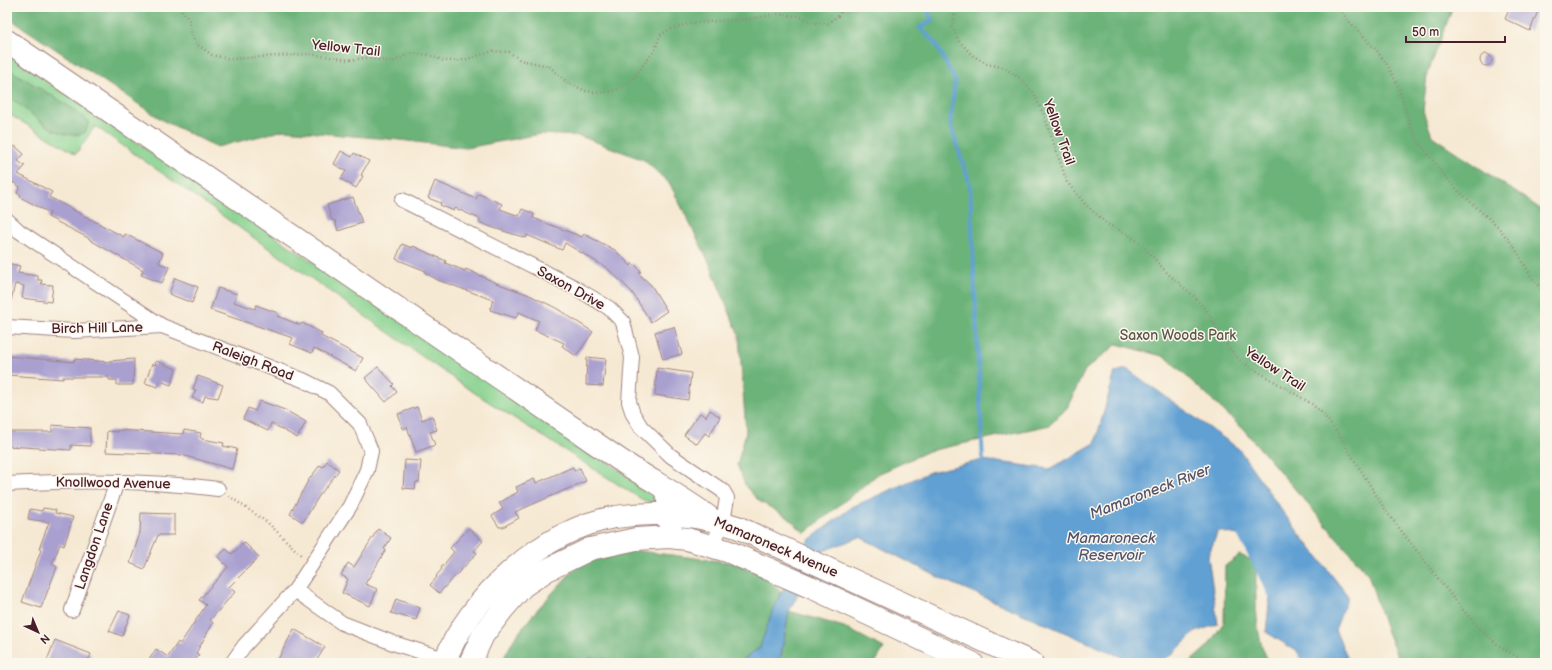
<svg xmlns="http://www.w3.org/2000/svg" width="1552" height="670" font-family="'Balsamiq Sans',sans-serif">
<rect width="100%" height="100%" fill="#fbf7ec"/>
<filter id="ink" filterUnits="userSpaceOnUse"><feTurbulence type="fractalNoise" baseFrequency=".025" numOctaves="2"/><feDisplacementMap in="SourceGraphic" scale="8" xChannelSelector="R" yChannelSelector="G"/><feConvolveMatrix kernelMatrix="1 2 1 2 8 2 1 2 1" color-interpolation-filters="sRGB"/></filter>
<filter id="wash" filterUnits="userSpaceOnUse"><feTurbulence type="fractalNoise" baseFrequency=".012" numOctaves="4" result="noise"/><feDisplacementMap in="SourceGraphic" scale="16" xChannelSelector="R" yChannelSelector="G"/><feGaussianBlur stdDeviation="0.9" result="paint"/><feColorMatrix in="noise" values="0 0 0 0 0 0 0 0 0 0 0 0 0 0 0 0 0 1.4 0 .05"/><feComposite in="paint" operator="in"/></filter>
<g filter="url(#wash)">
<rect width="100%" height="100%" fill="#f6e9d3"/>
<polygon fill="#86d18e" stroke="#68785c" points="7,54 653,493 657,499 652,503 641,499 467,388 95,126 76,154 7,113"/>
<g fill="#6cb379" stroke="#5b6952">
<polygon points="7,7 1453,7 1427,75 1423,111 1432,136 1545,212 1545,663 1400,663 1385,627 1368,574 1244,430 1166,357 1117,344 1085,370 1067,408 1050,425 929,451 878,474 805,533 787,517 759,501 746,487 737,465 746,432 739,336 709,262 670,184 644,160 580,136 540,134 466,148 400,140 284,130 217,147 164,121 7,17"/>
<path d="M7,68L72,108L89,122L85,133C54,143 31,110 7,96Z"/>
<polygon points="615,548 735,563 764,576 781,591 760,647 739,663 692,660 689,663 629,663 591,657 580,663 501,663 514,639 535,612 576,567"/>
<path d="M1240,555L1256,562C1256,588 1253,644 1271,663H1189L1208,646L1224,622L1225,566Z"/>
<polygon points="789,611 844,627 884,648 875,663 774,663 781,656"/>
</g>
<g fill="#61a0d3" stroke="#56607f">
<polygon points="1127,369 1239,449 1282,511 1348,596 1335,630 1350,663 1303,663 1298,652 1266,632 1273,567 1252,538 1218,531 1208,556 1218,624 1195,632 1176,651 1160,663 1135,663 938,577 860,537 823,551 789,611 781,656 774,663 739,663 760,647 774,606 809,540 852,507 930,472 983,460 1050,469 1095,443 1115,372"/>
<polygon points="591,657 629,663 580,663"/>
</g>
<g fill="none" stroke-linecap="round" stroke-linejoin="round">
<polyline stroke="#61a0d3" stroke-width="4" points="926,7 932,20 920,28 936,44 955,80 950,124 970,185 983,464"/>
<polyline stroke="#61a0d3" stroke-width="24" points="1239,512 1297,625 1321,663"/>
</g>
<g id="blocks">
<g fill="#a9a0d0">
<polygon points="1510,7 1535,7 1534,10 1538,11 1530,31 1505,19"/>
<circle cx="1486" cy="60" r="6"/>
<polygon points="15,146 24,154 18,161 25,166 18,174 52,192 49,197 124,237 125,234 163,253 159,263 169,267 162,283 141,275 143,270 90,240 90,239 48,217 50,213 20,197 21,195 17,193 20,187 13,182 7,190 7,153 9,154"/>
<polygon points="341,151 352,157 354,153 369,161 361,175 363,176 356,188 341,179 346,171 334,164"/>
<polygon points="435,181 476,199 479,194 502,204 500,209 519,216 522,209 534,214 533,218 582,237 584,234 615,250 631,266 633,263 641,271 639,274 651,285 667,311 651,322 631,291 607,268 565,243 562,250 527,235 526,238 494,228 479,222 480,219 455,208 454,211 440,205 441,203 428,198"/>
<polygon points="353,197 362,223 338,231 335,220 332,221 327,205"/>
<polygon points="402,244 412,248 413,246 446,261 445,263 465,271 466,269 496,283 527,294 556,308 593,332 576,356 562,346 564,343 535,330 539,321 519,312 516,318 490,310 493,300 438,280 425,273 426,271 396,259"/>
<polygon points="7,263 20,266 18,273 38,276 38,280 42,280 41,284 53,285 51,302 22,298 24,286 15,284 11,301 7,300"/>
<polygon points="175,278 198,287 192,303 169,294"/>
<polygon points="218,288 237,294 234,302 255,309 256,305 278,313 277,316 300,325 302,323 322,333 321,336 363,358 356,371 314,348 312,353 290,344 293,338 210,310"/>
<polygon points="674,327 682,354 663,359 655,332"/>
<polygon points="7,356 74,362 74,359 109,362 109,361 134,359 133,385 117,385 117,380 109,380 109,377 63,377 63,379 7,375"/>
<polygon points="587,357 606,359 603,386 586,385"/>
<polygon points="156,361 176,369 171,385 160,381 158,387 145,383 152,364 155,365"/>
<polygon points="378,367 394,384 392,386 397,392 386,402 365,378"/>
<polygon points="657,368 691,373 688,400 655,395"/>
<polygon points="198,376 223,385 218,398 205,396 203,402 192,398 196,390 193,389"/>
<polygon points="260,401 285,410 306,422 297,438 271,423 268,431 243,419 248,408 255,411"/>
<polygon points="417,407 422,420 432,416 437,430 430,432 435,445 416,452 407,427 403,429 398,414"/>
<polygon points="710,410 720,417 709,436 705,433 697,444 684,435 700,413 706,417"/>
<polygon points="52,425 90,428 90,446 71,445 71,450 7,446 7,432 52,432"/>
<polygon points="117,430 183,434 184,430 201,433 200,437 202,439 224,443 223,446 237,449 232,469 182,455 106,452 107,431 117,432"/>
<polygon points="405,460 421,461 419,482 416,482 415,489 403,488"/>
<polygon points="327,461 339,470 319,496 303,522 290,514 308,481 320,465 323,467"/>
<polygon points="573,467 574,471 580,468 586,481 515,512 519,518 503,527 499,527 492,516 503,509 499,503 518,492 516,487 534,479 536,483"/>
<polygon points="43,508 56,510 55,513 73,517 64,546 60,544 52,564 57,567 41,608 22,602 41,550 39,549 49,522 28,519 30,509 42,511"/>
<polygon points="141,513 174,514 174,535 158,535 144,569 130,563 140,533"/>
<polygon points="469,528 483,541 474,551 477,553 439,593 430,585 437,577 436,576 442,569 441,568 454,552 450,548"/>
<polygon points="378,529 391,538 384,549 386,550 365,584 377,589 370,606 342,593 348,579 341,575 348,563 354,567"/>
<polygon points="244,542 259,557 229,587 235,592 210,620 213,623 196,653 199,655 193,663 147,663 156,649 168,657 178,642 180,644 206,605 199,600 228,567 218,557 226,549 232,554"/>
<polygon points="396,599 420,608 416,620 391,613"/>
<polygon points="119,611 130,615 122,636 109,631"/>
<polygon points="294,629 325,647 315,663 276,663"/>
<polygon points="55,640 91,654 87,663 46,663"/>
</g>
</g>
</g>
<g filter="url(#ink)">
<use href="#blocks" fill-opacity="0" stroke="#a0847f" stroke-width="1"/>
<g fill="none" stroke-linecap="round" stroke-linejoin="round">
<defs>
<g id="street">
<polyline points="402,200 574,287 609,308 623,322 632,357 629,402 633,414 641,427 671,456 723,491 727,498 723,522 712,546"/>
<polyline points="7,220 19,231 162,326 303,380 329,393 360,424 371,451 367,470 350,506 295,590 244,646 232,663"/>
<polyline points="7,327 74,331 162,326"/>
<path d="M7,484C77,480 149,480 218,489"/>
<polyline points="295,590 342,623 393,643 457,663"/>
<polyline points="72,610 117,482"/>
</g>
<g id="primary">
<path d="M444,663C469,597 544,529 615,517C656,511 698,514 737,527L1032,663"/>
<polyline points="470,663 483,635 503,609 523,586 547,570 590,549 636,539 669,537 687,539 727,551 815,589 972,663"/>
</g>
<g id="highway">
<path d="M7,41L614,456C645,478 680,495 710,518"/>
<polyline points="665,489 672,515 669,537"/>
</g>
</defs>
<use href="#street" stroke="#a0847f" stroke-width="16"/>
<use href="#primary" stroke="#a0847f" stroke-width="24"/>
<use href="#highway" stroke="#a0847f" stroke-width="24"/>
<g stroke="#a0847f" stroke-width="2.5" stroke-dasharray="1 3" stroke-linecap="butt">
<polyline points="179,7 189,20 191,35 198,45 212,55 230,59 309,54 337,58 349,60 366,58 393,62 410,53 429,55 444,61 464,60 493,51 509,52 520,60 549,66 568,83 586,91 601,93 616,90 630,82 655,50 660,35 670,29 691,23 749,19 778,14 799,16 814,23 828,23 838,16 843,7"/>
<polyline points="957,7 952,26 959,41 972,55 987,64 1005,68 1021,79 1033,92 1044,115 1067,182 1085,204 1107,224 1128,234 1143,246 1168,274 1194,296 1208,313 1230,350 1242,362 1312,404 1323,414 1339,435 1386,511 1454,599 1475,624 1498,645 1527,663"/>
<polyline points="1336,7 1377,51 1388,66 1398,86 1411,128 1420,144 1453,186 1497,226 1513,245 1534,281 1545,292"/>
<polyline points="229,496 268,523 302,556"/>
</g>
<use href="#street" stroke="#fff" stroke-width="14"/>
<use href="#primary" stroke="#fff" stroke-width="22"/>
<use href="#highway" stroke="#fff" stroke-width="22"/>
</g>
</g>
<g text-anchor="middle" dominant-baseline="central" stroke-width="3" stroke-linejoin="round" paint-order="stroke">
<g font-size="14" fill="#4a1f2b" stroke="#fbf7ec">
<text transform="translate(346 48) rotate(6)">Yellow Trail</text>
<text transform="translate(1059 132) rotate(70)">Yellow Trail</text>
<text transform="translate(571 288) rotate(29)">Saxon Drive</text>
<text transform="translate(97 328) rotate(-1)">Birch Hill Lane</text>
<text transform="translate(253 361) rotate(21)">Raleigh Road</text>
<text transform="translate(1275 369) rotate(33)">Yellow Trail</text>
<text transform="translate(113 483) rotate(1)">Knollwood Avenue</text>
<text transform="translate(94 546) rotate(-71)">Langdon Lane</text>
<text transform="translate(776 547) rotate(23)">Mamaroneck Avenue</text>
</g>
<g font-size="14" fill="#5c5449" stroke="#fbf7ec">
<text x="1178" y="335">Saxon Woods Park</text>
</g>
<g font-size="15" font-style="italic" fill="#53536e" stroke="#fbf7ec">
<text transform="translate(1150 492) rotate(-21)">Mamaroneck River</text>
<text x="1111" y="538">Mamaroneck<tspan x="1111" dy="17">Reservoir</tspan></text>
</g>
</g>
<rect width="1552" height="670" fill="none" stroke="#fbf7ec" stroke-width="24"/>
<g transform="translate(38 632) rotate(136)" stroke="#fbf7ec" stroke-width="3" paint-order="stroke">
<path d="M0-3L7 15L0 10L-7 15Z" fill="#4a1f2b"/>
<text y="-6" font-size="11" font-weight="bold" text-anchor="middle" fill="#4a1f2b">N</text>
</g>
<path d="M1406 36v6h99v-6" fill="none" stroke="#4a1f2b" stroke-width="2"/>
<text x="1412" y="36" font-size="12" fill="#4a1f2b" stroke="#fbf7ec" stroke-width="3" paint-order="stroke">50 m</text>
</svg>
